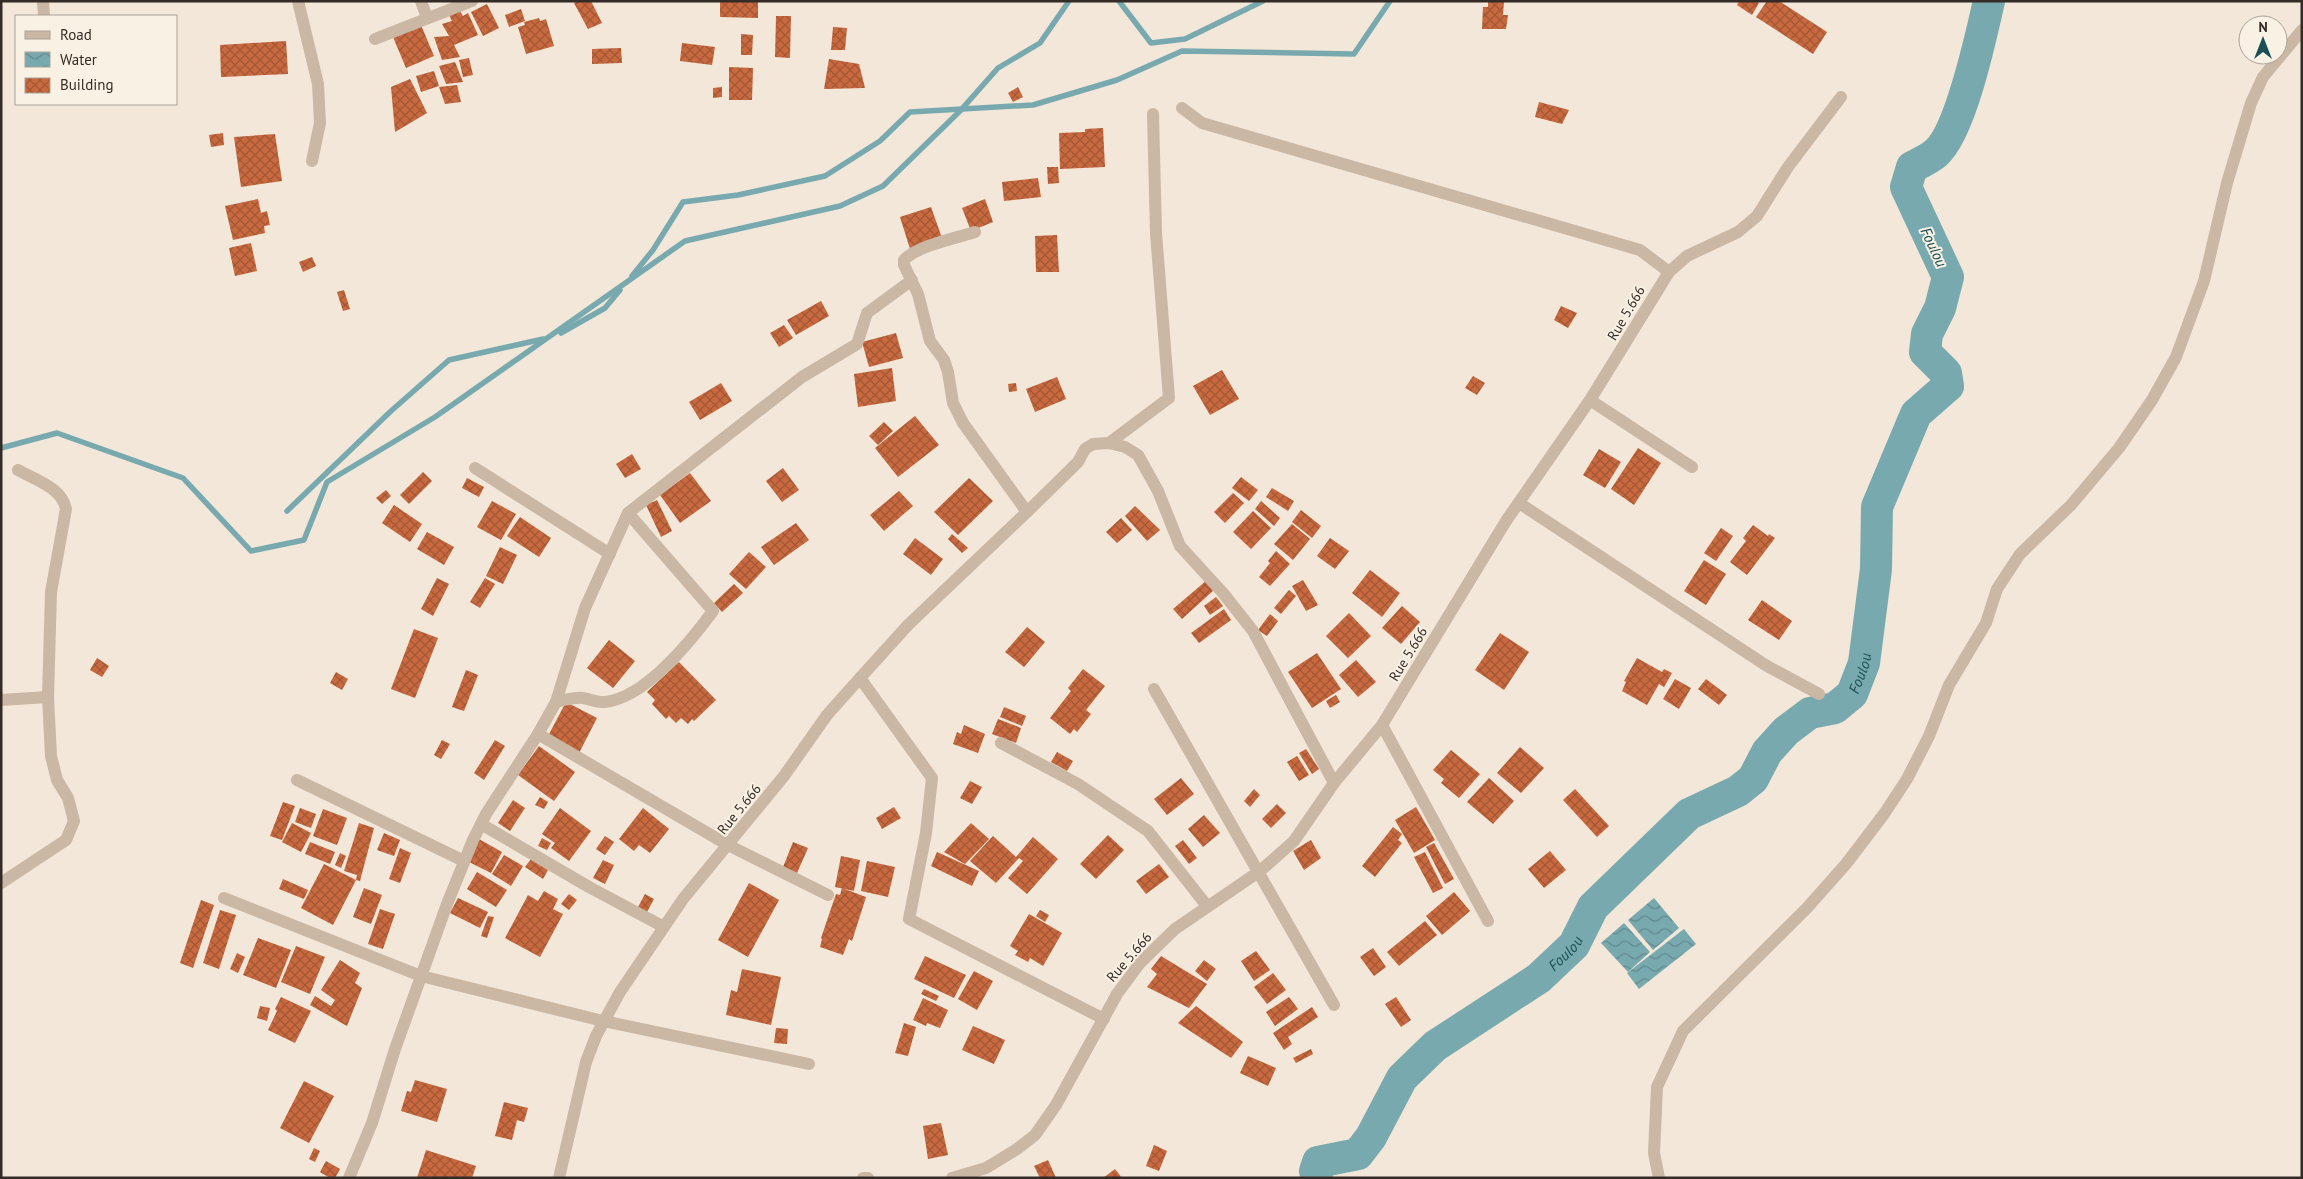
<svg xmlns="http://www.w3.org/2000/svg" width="2303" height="1179" font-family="'PT Sans',sans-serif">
<defs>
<pattern id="water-waves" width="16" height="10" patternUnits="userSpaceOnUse" patternTransform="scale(1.25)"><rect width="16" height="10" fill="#77a9af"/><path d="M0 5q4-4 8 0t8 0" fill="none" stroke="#628a8e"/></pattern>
<pattern id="building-cross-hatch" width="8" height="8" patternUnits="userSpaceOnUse" patternTransform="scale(1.25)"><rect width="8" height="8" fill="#c8693f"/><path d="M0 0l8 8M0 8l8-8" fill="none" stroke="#a35735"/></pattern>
</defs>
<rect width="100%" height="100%" fill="#f2e7d8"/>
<g fill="url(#water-waves)">
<polygon points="1654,898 1679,928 1653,950 1628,920"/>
<polygon points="1624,923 1650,952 1628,972 1601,943"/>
<polygon points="1684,929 1696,944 1639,989 1627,973"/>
</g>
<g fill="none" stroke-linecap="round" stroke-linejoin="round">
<g stroke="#77a9af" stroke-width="5.5">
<polyline points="1119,1 1151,43 1185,39 1263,1"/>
<polyline points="632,276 653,250 683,202 738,195 825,176 880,141 910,112 1033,105 1117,80 1182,51 1354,54 1390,1"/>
<polyline points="561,333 605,308 620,290"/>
<polyline points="1,448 57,433 183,478 251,551 304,540 327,482 435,417 685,241 840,206 883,186 960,111 998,68 1040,43 1069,1"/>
<polyline points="287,511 391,411 449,360 543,339"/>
</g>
<path stroke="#77a9af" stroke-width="32" id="s1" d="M1317,1178L1315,1171L1318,1162L1358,1154L1371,1137L1402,1078L1435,1046L1539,978L1574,945L1593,907L1689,814L1738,791L1753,779L1767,752L1786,731L1810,713L1835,708L1852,694L1864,663L1876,569L1877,507L1916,414L1948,386L1946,373L1925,352L1927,334L1940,308L1948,277L1906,187L1912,167C1920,163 1929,159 1936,153C1961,131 1981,36 1989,1"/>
</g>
<g fill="url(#building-cross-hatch)">
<polygon points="577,1 591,1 602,23 588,29 574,3"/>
<polygon points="720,1 758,1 758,18 720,17"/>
<polygon points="1488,1 1504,1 1503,15 1508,15 1506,29 1482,29 1483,7 1488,7"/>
<polygon points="1739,1 1756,1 1759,3 1752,15 1737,5"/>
<polygon points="1767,1 1779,1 1827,32 1813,54 1756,17"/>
<polygon points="487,4 499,28 483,36 471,12"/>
<polygon points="521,9 525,21 509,27 505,15"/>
<polygon points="460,11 463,16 468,13 478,35 454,45 460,57 442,60 434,37 449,36 442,24 452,21 449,15"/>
<polygon points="776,16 791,16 790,58 775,57"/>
<polygon points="539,18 540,21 546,19 554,46 526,54 518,27 525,25 524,22"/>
<polygon points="421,25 434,56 406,68 393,37"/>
<polygon points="833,27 847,28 845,50 831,50"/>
<polygon points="741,34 753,35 752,55 741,55"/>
<polygon points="286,41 288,74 221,77 220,45"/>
<polygon points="682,43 715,47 712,65 680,61"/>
<polygon points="621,48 622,63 592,64 592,49"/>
<polygon points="469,58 473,75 463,77 459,60"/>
<polygon points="829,59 859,64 865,88 824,89"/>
<polygon points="455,62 463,82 446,84 439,66"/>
<polygon points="729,67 753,68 752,100 729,100"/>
<polygon points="434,71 439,86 421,92 416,76"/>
<polygon points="410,79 427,113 395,132 391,87"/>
<polygon points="457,85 461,102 445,104 439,87"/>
<polygon points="722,87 722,97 713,98 713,88"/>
<polygon points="1018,87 1023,97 1013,102 1008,93"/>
<polygon points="1539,102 1569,110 1562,124 1535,117"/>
<polygon points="1103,128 1105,167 1060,169 1059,133 1085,132 1085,129"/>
<polygon points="223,133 224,145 211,147 209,135"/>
<polygon points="275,134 282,181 241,187 234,137"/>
<polygon points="1047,167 1058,167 1059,183 1048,184"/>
<polygon points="1038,178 1041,197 1004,201 1002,182"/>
<polygon points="258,199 261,213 267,211 270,225 264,226 265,233 233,240 225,206"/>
<polygon points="985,199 993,222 971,231 962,208"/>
<polygon points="931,207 942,238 910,249 900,217"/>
<polygon points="1057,235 1059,272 1036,272 1035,236"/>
<polygon points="251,243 257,271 235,276 229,248"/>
<polygon points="312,257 316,266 303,272 299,262"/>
<polygon points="344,290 350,309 343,311 337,292"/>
<polygon points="821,301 829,316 796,335 787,320"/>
<polygon points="1561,306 1577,313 1568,328 1554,320"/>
<polygon points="784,325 793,338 779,347 770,333"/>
<polygon points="896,333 903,358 869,367 862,342"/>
<polygon points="892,368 896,401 858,407 854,374"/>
<polygon points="1222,370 1239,399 1210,415 1193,386"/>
<polygon points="1473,376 1485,383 1477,395 1465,388"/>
<polygon points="1057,377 1066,399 1035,412 1026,389"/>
<polygon points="721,383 732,401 700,420 689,402"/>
<polygon points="1016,383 1017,391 1009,392 1008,384"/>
<polygon points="915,416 939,445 898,477 875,448"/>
<polygon points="884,422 893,431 878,445 869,436"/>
<polygon points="1638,448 1661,463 1634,505 1611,489"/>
<polygon points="1599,449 1621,462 1605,488 1583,475"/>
<polygon points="632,454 641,469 625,478 616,464"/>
<polygon points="783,468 799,490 782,502 766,481"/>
<polygon points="423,472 432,481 409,504 400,495"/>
<polygon points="690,473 711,501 680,523 660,495"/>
<polygon points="1241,477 1258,490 1249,501 1232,488"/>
<polygon points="467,478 484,487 479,497 462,488"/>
<polygon points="969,478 993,501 958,535 934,512"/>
<polygon points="1272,488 1294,501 1288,511 1266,497"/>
<polygon points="386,490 391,496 382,504 376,498"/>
<polygon points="899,491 913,506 884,531 870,515"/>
<polygon points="1233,493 1244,503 1225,523 1214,512"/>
<polygon points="657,500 672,531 661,537 646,505"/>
<polygon points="492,501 516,514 501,540 477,527"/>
<polygon points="1261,501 1280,518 1274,526 1255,509"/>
<polygon points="394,505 422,524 410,542 382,523"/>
<polygon points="1135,506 1160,530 1147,541 1125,516"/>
<polygon points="1301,510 1321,526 1312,538 1292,522"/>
<polygon points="1253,511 1271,528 1251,549 1233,532"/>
<polygon points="520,517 551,538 539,557 507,536"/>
<polygon points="1121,518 1132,530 1117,543 1106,532"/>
<polygon points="796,523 809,540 774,565 761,547"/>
<polygon points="1292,524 1310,539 1293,560 1274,544"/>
<polygon points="1753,525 1768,536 1769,534 1775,538 1747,575 1730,562 1746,541 1743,538"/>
<polygon points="1721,528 1733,536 1716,561 1704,553"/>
<polygon points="427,532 454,547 444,565 417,549"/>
<polygon points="952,534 968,548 962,553 948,539"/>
<polygon points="915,538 943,559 931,575 903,554"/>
<polygon points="1330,538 1349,551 1335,569 1317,556"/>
<polygon points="500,547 517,555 503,584 486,576"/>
<polygon points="1276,551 1290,564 1270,586 1259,577 1270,563 1268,561"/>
<polygon points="749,552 766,567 746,589 729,574"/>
<polygon points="1704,560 1726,574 1706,605 1684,591"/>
<polygon points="1370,570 1400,593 1382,617 1352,593"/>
<polygon points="437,578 449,584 433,616 421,609"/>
<polygon points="485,578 495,584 480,608 470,602"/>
<polygon points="1207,580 1215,589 1182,619 1173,609"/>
<polygon points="1303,580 1318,605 1306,611 1292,586"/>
<polygon points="734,584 743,593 722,612 714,603"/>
<polygon points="1289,590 1296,596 1281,614 1274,608"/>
<polygon points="1216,597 1223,606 1210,615 1204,606"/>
<polygon points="1762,600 1792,621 1779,640 1748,620"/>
<polygon points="1402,606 1420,622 1401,644 1382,628"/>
<polygon points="1224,609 1231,620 1199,643 1191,633"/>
<polygon points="1349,613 1371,636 1348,658 1326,636"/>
<polygon points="1270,614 1278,621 1267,636 1258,630"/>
<polygon points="1027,627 1045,642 1024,667 1005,652"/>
<polygon points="414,629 438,638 415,698 391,689"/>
<polygon points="1500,633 1529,652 1504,690 1475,670"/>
<polygon points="609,640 635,661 613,688 587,668"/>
<polygon points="1317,653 1341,689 1312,708 1288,672"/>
<polygon points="97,658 109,666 102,677 90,670"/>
<polygon points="1637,658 1662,672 1664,669 1672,673 1664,687 1659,684 1647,705 1622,691 1626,682 1624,681"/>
<polygon points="1356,660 1376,682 1358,697 1339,675"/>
<polygon points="679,662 716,700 694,721 692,719 688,724 681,718 676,723 669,716 666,719 652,704 655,700 647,692"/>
<polygon points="1083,669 1105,686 1086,710 1091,714 1077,732 1074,729 1070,734 1050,718 1071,691 1068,688"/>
<polygon points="466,670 478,675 464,711 452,707"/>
<polygon points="336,672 348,679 342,690 330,683"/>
<polygon points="1675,679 1691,688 1679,709 1663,699"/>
<polygon points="1706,679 1727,695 1719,705 1698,689"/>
<polygon points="1336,695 1340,702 1330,708 1326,701"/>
<polygon points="566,702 597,718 579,753 548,736"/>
<polygon points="1004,707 1026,716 1022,726 1000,717"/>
<polygon points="998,719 1021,728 1016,743 992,734"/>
<polygon points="964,725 985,734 978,753 953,744 957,732 961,734"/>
<polygon points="442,740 450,744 441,759 434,755"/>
<polygon points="495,740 505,746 484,780 474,773"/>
<polygon points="539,746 575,772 554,801 518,775"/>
<polygon points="1520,747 1544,768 1521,793 1497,773"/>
<polygon points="1306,749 1319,769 1312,774 1299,753"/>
<polygon points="1451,750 1480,774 1459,798 1441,783 1444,779 1433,770"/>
<polygon points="1057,752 1073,761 1067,771 1051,762"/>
<polygon points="1297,756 1309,775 1299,781 1287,762"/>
<polygon points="1181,778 1194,794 1167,815 1154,799"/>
<polygon points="1489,778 1514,801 1493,824 1467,802"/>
<polygon points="970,781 982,787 972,804 960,798"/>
<polygon points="1254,789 1260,795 1250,807 1244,801"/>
<polygon points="1575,789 1609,826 1597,837 1563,800"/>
<polygon points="540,797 548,802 544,809 535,805"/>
<polygon points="513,800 525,808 510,831 498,823"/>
<polygon points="283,802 295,806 282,840 270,836"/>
<polygon points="1277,804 1286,813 1271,828 1262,819"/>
<polygon points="894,807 901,818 882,829 876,818"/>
<polygon points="1416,807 1435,840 1414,853 1395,820"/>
<polygon points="300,808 316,814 311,828 295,822"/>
<polygon points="560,808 591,831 569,861 551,848 555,843 542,834"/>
<polygon points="643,808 669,829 650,853 639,845 634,851 619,839"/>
<polygon points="323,809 347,818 337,845 313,836"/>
<polygon points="1204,815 1220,833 1203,847 1188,829"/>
<polygon points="292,823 311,833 301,852 282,842"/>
<polygon points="359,823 374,828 360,881 356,880 357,875 344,871"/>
<polygon points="971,823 989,839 965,864 944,852"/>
<polygon points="1393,827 1402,834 1398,840 1402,843 1375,877 1362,866"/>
<polygon points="384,833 400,840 394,856 377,850"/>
<polygon points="1108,835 1124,850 1096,879 1080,864"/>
<polygon points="605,836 614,842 605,855 596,849"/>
<polygon points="993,836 1016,857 1033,837 1058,859 1027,894 1008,878 1023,861 1019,858 996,883 970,861"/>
<polygon points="542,838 551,843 547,850 538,846"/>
<polygon points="479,839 502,852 491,873 467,861"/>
<polygon points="1183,840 1197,858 1189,864 1175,846"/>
<polygon points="1311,840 1321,858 1304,870 1293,851"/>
<polygon points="310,842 335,852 330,864 305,854"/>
<polygon points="793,842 808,848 797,873 783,867"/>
<polygon points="1434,843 1454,879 1445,884 1426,847"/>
<polygon points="400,848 411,853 400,883 389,879"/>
<polygon points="1550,851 1566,870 1544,888 1528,869"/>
<polygon points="937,852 979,871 972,886 931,866"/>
<polygon points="1425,852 1443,888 1433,893 1414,857"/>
<polygon points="340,853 346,856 341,868 335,865"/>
<polygon points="504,855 523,866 511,886 492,874"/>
<polygon points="841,856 860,860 854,891 835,887"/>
<polygon points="531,859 548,870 543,879 525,867"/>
<polygon points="603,860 614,865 605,884 593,878"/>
<polygon points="867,861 895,867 888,897 861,891"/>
<polygon points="324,864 356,880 333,925 301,908"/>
<polygon points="1159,864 1169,877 1146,894 1136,881"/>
<polygon points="477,872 507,890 496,907 467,889"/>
<polygon points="283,879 308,890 304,899 279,889"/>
<polygon points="749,883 779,900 748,957 718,940"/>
<polygon points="364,888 382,895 371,924 353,917"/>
<polygon points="842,888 866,897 852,941 849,939 843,955 820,947 822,939 821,938 836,894 840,895"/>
<polygon points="544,891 558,899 553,909 563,914 540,957 505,938 528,895 538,901"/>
<polygon points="1454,892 1470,911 1442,935 1426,916"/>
<polygon points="569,894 577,900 569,910 561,904"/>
<polygon points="645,894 654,899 647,912 638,907"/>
<polygon points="458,898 488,912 480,928 450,913"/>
<polygon points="201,900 214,905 193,968 180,963"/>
<polygon points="380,909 395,914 383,949 368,944"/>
<polygon points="220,910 236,915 219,969 203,963"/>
<polygon points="1040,910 1049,915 1045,922 1036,916"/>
<polygon points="1029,914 1062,933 1043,966 1030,958 1028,962 1015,955 1018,951 1010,946"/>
<polygon points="488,916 494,917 487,938 481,936"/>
<polygon points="1425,921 1437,935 1399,966 1387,952"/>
<polygon points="258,938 291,950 276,988 243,975"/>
<polygon points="296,946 325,957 310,994 281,982"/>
<polygon points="1373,948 1386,967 1374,976 1360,957"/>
<polygon points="1256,951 1270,970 1254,981 1241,961"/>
<polygon points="237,953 245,957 238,973 230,969"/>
<polygon points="925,956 966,975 954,998 914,979"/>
<polygon points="1161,956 1207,984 1189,1008 1147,987 1157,974 1151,969"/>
<polygon points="340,960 360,973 355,983 362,988 347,1026 310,1005 315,996 331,1006 335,1000 321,990"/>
<polygon points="1204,960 1216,969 1207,981 1195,971"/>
<polygon points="742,969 781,977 771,1025 726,1015 731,990 737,992"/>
<polygon points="974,971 993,981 977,1010 958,999"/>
<polygon points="1273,973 1286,990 1267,1004 1254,987"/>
<polygon points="924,989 939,996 936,1001 921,994"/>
<polygon points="281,997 311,1011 295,1043 268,1030 277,1011 275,1009"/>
<polygon points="1289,997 1298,1009 1275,1026 1266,1012"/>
<polygon points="1396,997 1411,1020 1401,1027 1385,1004"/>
<polygon points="923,998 948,1010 940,1028 927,1023 926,1026 913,1020"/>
<polygon points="260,1006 270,1008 267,1021 257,1018"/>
<polygon points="1196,1006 1243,1042 1231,1058 1178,1023"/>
<polygon points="1312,1007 1318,1017 1288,1037 1292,1044 1284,1050 1273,1033"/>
<polygon points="904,1023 916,1027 908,1056 895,1053"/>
<polygon points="973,1026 1005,1040 994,1064 962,1050"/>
<polygon points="776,1028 788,1029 787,1044 774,1043"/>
<polygon points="1311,1049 1313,1054 1296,1063 1293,1058"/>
<polygon points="1248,1056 1276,1068 1268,1086 1240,1073"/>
<polygon points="415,1080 447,1089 437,1122 401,1111 407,1091 411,1092"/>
<polygon points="304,1081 334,1096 309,1143 280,1128"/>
<polygon points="504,1102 528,1108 524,1122 517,1120 512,1140 495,1136"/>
<polygon points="941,1123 948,1155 928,1159 923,1126"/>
<polygon points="1154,1145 1167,1151 1159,1171 1146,1166"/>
<polygon points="314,1148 320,1151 315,1162 309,1159"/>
<polygon points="426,1150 476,1166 472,1178 417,1178"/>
<polygon points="1048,1160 1056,1178 1040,1178 1034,1166"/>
<polygon points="326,1161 340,1169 335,1178 330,1178 320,1172"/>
<polygon points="1115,1169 1122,1178 1103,1178"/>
</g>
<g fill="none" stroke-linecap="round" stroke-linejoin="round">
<g stroke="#cab7a4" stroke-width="12">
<polyline points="43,1 44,16"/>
<polyline points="298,1 318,84 320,123 312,161"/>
<polyline points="421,1 427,18"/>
<polyline points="375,39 472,1"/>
<polyline points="1182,108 1202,123 1640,250 1669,272"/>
<path d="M975,232C956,238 917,246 904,260V265L918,294L930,341L944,360L948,372L953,403L963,423L1027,512"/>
<polyline points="1590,400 1692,467"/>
<polyline points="1109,443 1169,398 1156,233 1153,114"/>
<polyline points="475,468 610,554"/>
<polyline points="1519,503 1767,666 1819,694"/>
<polyline points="860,678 932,778 926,833 909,919 1104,1019"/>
<polyline points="1154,689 1334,1005"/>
<polyline points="1,700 48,697"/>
<path d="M556,702C564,700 574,697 583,698C590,699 598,703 605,702C645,698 691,641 713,611L628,513"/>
<polyline points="1382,725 1488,921"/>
<polyline points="538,734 728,845 828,895"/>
<polyline points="1001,743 1078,784 1148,831 1207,906"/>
<polyline points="297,780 464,861"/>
<polyline points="481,824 589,887 664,927"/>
<path d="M1,883L66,840L74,821L68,798L57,780L51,756L48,697L51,592L66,509C62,488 36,480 18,470"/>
<polyline points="224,898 421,976 603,1021 809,1064"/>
<polyline points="349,1178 372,1123 395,1049 447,904 473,840 486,814 538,734 556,702 585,608 628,513 802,377 857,344 867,313 912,280"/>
<polyline points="559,1178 586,1062 596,1036 620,992 683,899 784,776 827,715 860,678 908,625 1027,512 1078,462 1085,449 1093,444 1109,443 1125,447 1138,455 1158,491 1180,546 1223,593 1253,631 1334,783"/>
<polyline points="863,1178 868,1178"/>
<polyline points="952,1178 986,1168 1017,1149 1035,1135 1056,1105 1117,994 1140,963 1175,929 1260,871 1294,841 1334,783 1382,725 1506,521 1590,400 1669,272 1687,256 1738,232 1757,216 1788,167 1841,97"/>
<polyline points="1659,1178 1654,1153 1657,1087 1683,1031 1806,909 1846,864 1884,814 1907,779 1929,736 1949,685 1986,623 1997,589 2020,554 2071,505 2119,448 2152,400 2176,357 2204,281 2227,183 2251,103 2263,77 2302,30"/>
</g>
</g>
<g text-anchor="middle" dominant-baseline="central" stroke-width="4" stroke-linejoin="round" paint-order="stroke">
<g font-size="14" fill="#352b26" stroke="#f9f1e4">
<text transform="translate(1626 313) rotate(-60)">Rue 5.666</text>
<text transform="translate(1408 654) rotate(-59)">Rue 5.666</text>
<text transform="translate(739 809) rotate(-51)">Rue 5.666</text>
<text transform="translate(1129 957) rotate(-49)">Rue 5.666</text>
</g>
<g font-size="15" font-style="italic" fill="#1b4f57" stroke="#f9f1e4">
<text transform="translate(1934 247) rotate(65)">Foulou</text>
<text stroke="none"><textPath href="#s1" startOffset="772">Foulou</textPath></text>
<text stroke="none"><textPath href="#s1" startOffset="352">Foulou</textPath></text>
</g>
</g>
<rect width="2303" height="1179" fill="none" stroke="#352b26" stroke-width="5"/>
<rect x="15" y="15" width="162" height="90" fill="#f9f1e4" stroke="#aba298"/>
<rect x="25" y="31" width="25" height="8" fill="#cab7a4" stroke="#aba298"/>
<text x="60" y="40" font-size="15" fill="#352b26">Road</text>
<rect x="25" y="52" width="25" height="15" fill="url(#water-waves)" stroke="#aba298"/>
<text x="60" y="65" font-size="15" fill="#352b26">Water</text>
<rect x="25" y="78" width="25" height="15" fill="url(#building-cross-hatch)" stroke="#aba298"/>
<text x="60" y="90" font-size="15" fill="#352b26">Building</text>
<g transform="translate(2263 40)"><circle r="24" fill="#f9f1e4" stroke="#aba298"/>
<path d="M0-4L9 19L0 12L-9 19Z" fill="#1b4f57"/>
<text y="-8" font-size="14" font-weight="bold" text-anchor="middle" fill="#352b26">N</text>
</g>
</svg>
